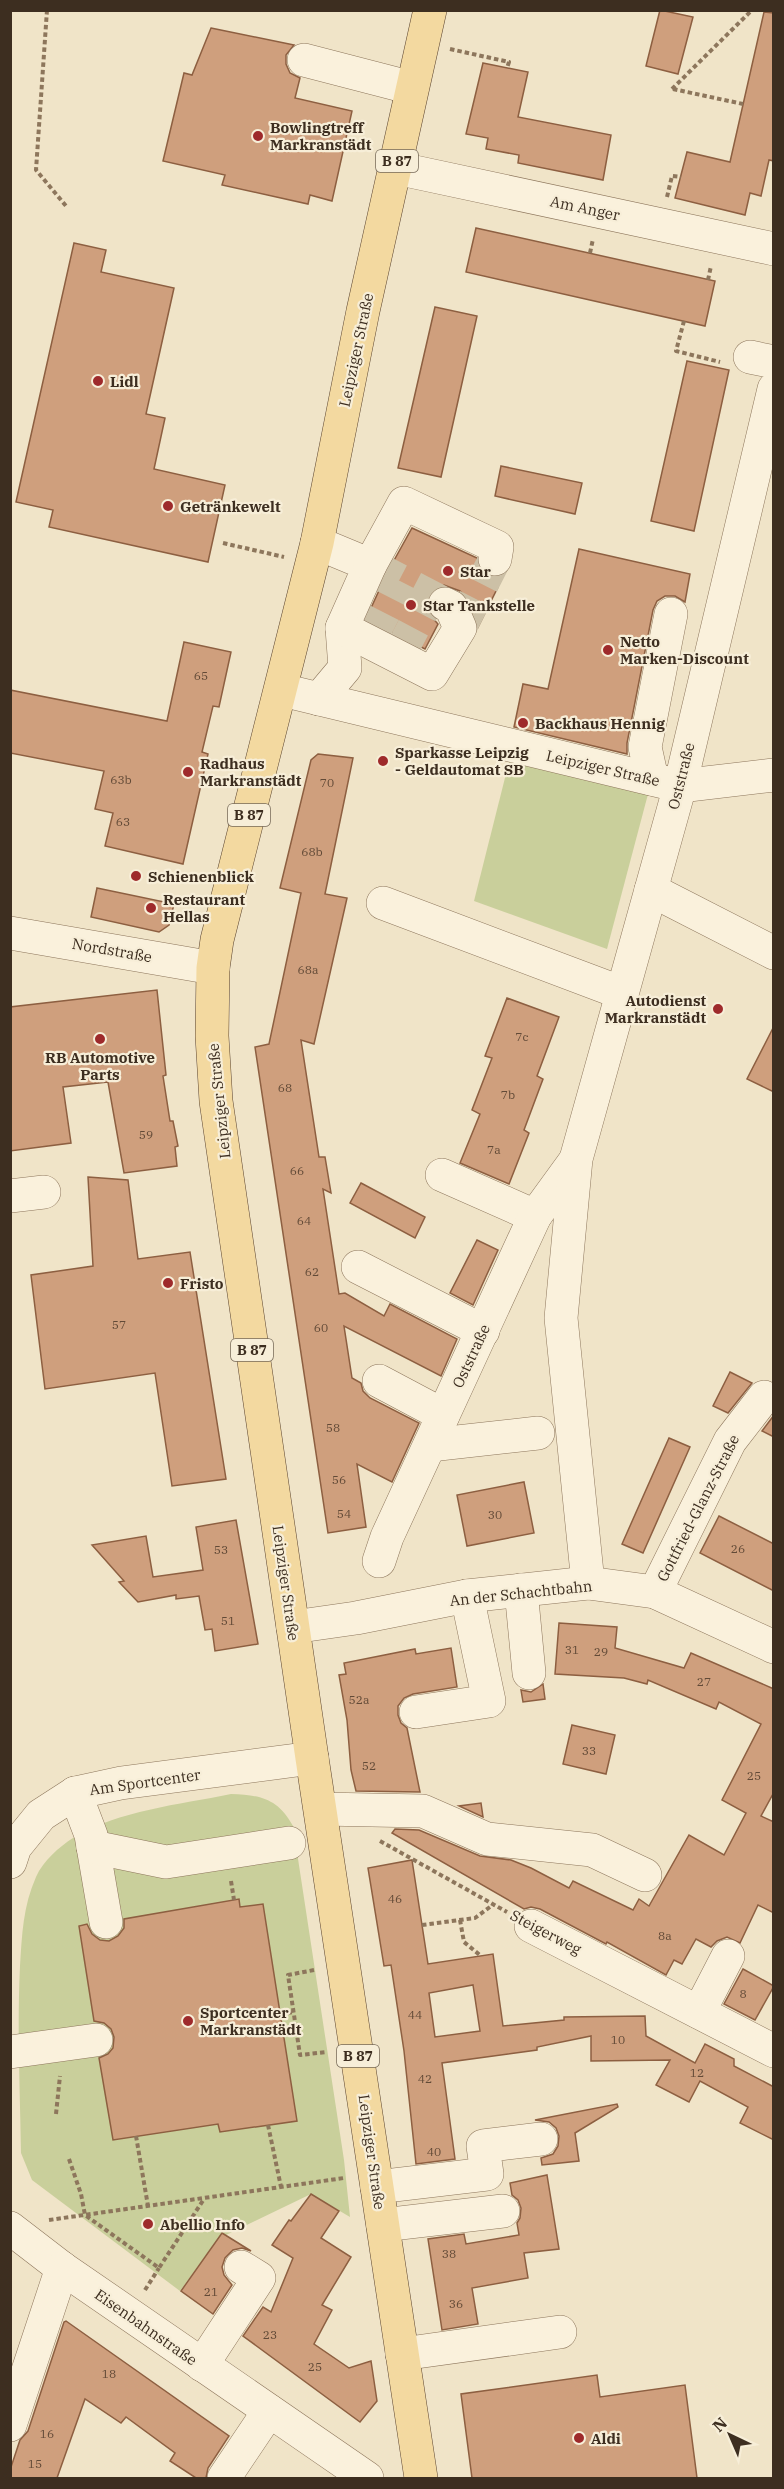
<svg xmlns="http://www.w3.org/2000/svg" width="784" height="2489" font-family="'IBM Plex Serif',serif">
<rect width="100%" height="100%" fill="#f0e4c8"/>
<g fill="#c9cf9b">
<polygon points="513,746 652,779 607,949 474,901"/>
<path d="M231,1794C259,1795 278,1798 293,1826L344,2160L350,2217L311,2194L226,2235L222,2233L180,2291L32,2180L21,2153C20,2091 17,2029 20,1966C22,1935 23,1906 36,1877C43,1861 59,1847 73,1838C120,1810 178,1805 231,1794Z"/>
</g>
<g fill="#cf9f7d" stroke="#8d5f41" stroke-width="1.5" fill-rule="evenodd">
<polygon points="660,10 693,17 678,74 646,66"/>
<polygon points="764,12 774,13 774,161 769,160 761,196 750,193 745,215 675,198 687,152 730,162"/>
<polygon points="211,28 294,45 286,55 286,64 290,73 300,78 295,98 352,111 332,201 310,195 308,204 222,185 225,175 163,161 184,73 192,75"/>
<polygon points="483,63 528,72 518,117 611,135 603,180 518,163 519,155 486,149 488,138 466,134"/>
<polygon points="476,228 715,281 705,326 466,272"/>
<polygon points="74,243 106,250 101,272 174,288 146,414 165,418 154,469 225,485 208,562 49,527 53,510 16,502"/>
<polygon points="435,307 477,316 441,477 398,468"/>
<polygon points="687,361 729,370 694,531 651,521"/>
<polygon points="501,466 582,483 575,514 495,496"/>
<polygon points="412,528 477,558 478,566 483,573 480,578 498,587 478,627 468,600 460,591 444,585 434,589 428,596 426,606 429,614 438,624 425,649 366,619 387,573"/>
<polygon points="579,549 690,574 685,602 675,596 665,596 657,601 653,610 627,743 627,754 514,727 523,684 548,689"/>
<polygon points="184,642 231,652 219,707 213,706 202,752 208,754 183,864 105,846 113,813 95,809 104,771 10,753 10,690 167,721"/>
<polygon points="318,754 353,758 325,894 347,898 314,1044 301,1040 319,1157 325,1157 331,1193 323,1189 339,1294 345,1293 384,1316 390,1304 457,1339 441,1376 344,1326 352,1378 361,1383 363,1391 370,1398 419,1423 392,1482 357,1464 366,1527 328,1533 255,1047 269,1044 301,893 280,888 311,760"/>
<polygon points="97,888 174,904 169,925 159,932 91,917"/>
<polygon points="157,990 166,1075 163,1076 170,1121 173,1121 178,1146 175,1147 177,1166 124,1173 108,1082 63,1087 71,1143 10,1151 10,1007"/>
<polygon points="507,998 559,1017 537,1076 543,1079 524,1130 529,1133 509,1184 460,1163 480,1114 472,1110 492,1058 485,1056"/>
<polygon points="774,1026 774,1092 747,1079"/>
<polygon points="88,1177 128,1180 138,1259 190,1252 226,1479 172,1486 155,1373 45,1389 31,1275 93,1266"/>
<polygon points="361,1183 425,1217 415,1238 350,1203"/>
<polygon points="477,1240 498,1250 473,1305 450,1293"/>
<polygon points="730,1372 752,1383 728,1413 713,1406"/>
<polygon points="774,1415 774,1437 762,1431"/>
<polygon points="669,1438 690,1447 643,1553 622,1544"/>
<polygon points="524,1482 534,1533 467,1546 457,1495"/>
<polygon points="719,1516 774,1544 774,1591 700,1553"/>
<polygon points="236,1520 258,1644 215,1651 212,1629 205,1630 199,1596 176,1599 176,1595 138,1602 119,1582 124,1581 92,1545 146,1536 153,1577 203,1570 196,1527"/>
<polygon points="559,1623 617,1627 615,1648 684,1668 691,1653 774,1689 774,1792 761,1816 774,1822 774,1913 758,1905 740,1943 727,1937 717,1941 711,1947 696,1939 682,1964 674,1960 666,1975 607,1942 606,1944 540,1909 531,1907 524,1909 392,1833 395,1829 419,1830 480,1856 511,1860 531,1868 569,1888 573,1881 633,1910 639,1899 649,1906 689,1835 724,1855 746,1813 722,1800 761,1724 719,1702 716,1709 648,1680 647,1684 624,1678 555,1674"/>
<polygon points="451,1648 457,1687 413,1694 404,1698 398,1706 398,1715 401,1723 407,1728 420,1792 356,1791 351,1770 347,1720 339,1675 346,1674 344,1663 415,1649 416,1654"/>
<polygon points="543,1684 545,1699 523,1702 521,1690 531,1692"/>
<polygon points="572,1725 615,1735 606,1774 563,1764"/>
<polygon points="481,1803 483,1817 459,1806"/>
<path d="M412,1860L428,1964L493,1954L503,2026L564,2020V2017L645,2016L646,2036L695,2063L705,2044L734,2059V2066L774,2087V2140L740,2123L748,2107L700,2081L689,2102L656,2085L670,2060L591,2061V2036L537,2047V2050L442,2063L455,2159L416,2164L404,2051L391,1965L384,1966L368,1868ZM473,1985L480,2031L435,2037L429,1993Z"/>
<polygon points="239,1899 240,1907 263,1904 297,2121 220,2132 218,2124 113,2140 99,2058 108,2054 113,2048 114,2037 111,2029 104,2023 94,2021 79,1926 87,1924 92,1934 100,1940 109,1941 118,1936 124,1928 124,1919"/>
<polygon points="743,1969 774,1986 755,2020 724,2004"/>
<polygon points="617,2104 618,2107 575,2133 579,2161 542,2165 541,2158 553,2154 558,2146 559,2136 556,2128 549,2122 535,2120"/>
<polygon points="547,2175 559,2249 524,2253 528,2278 472,2288 478,2324 442,2330 428,2239 464,2234 466,2244 519,2235 517,2223 520,2218 521,2208 518,2200 512,2195 510,2183"/>
<polygon points="311,2194 339,2211 321,2238 351,2257 322,2305 332,2310 314,2344 349,2368 371,2361 377,2401 360,2422 243,2336 263,2307 271,2312 293,2258 272,2245 289,2220 291,2221"/>
<polygon points="222,2233 251,2251 242,2248 233,2250 225,2258 222,2267 224,2275 232,2285 213,2314 181,2291"/>
<polygon points="66,2321 229,2436 208,2468 206,2478 196,2478 170,2461 175,2453 126,2417 121,2423 85,2399 57,2478 10,2478 10,2470 20,2440 28,2431 64,2322"/>
<polygon points="597,2375 600,2397 685,2385 697,2478 472,2478 461,2394"/>
</g>
<g fill="none" stroke-linecap="round" stroke-linejoin="round">
<g stroke="#ccc0a6" stroke-width="33" stroke-dasharray="33 16" stroke-linecap="butt">
<polyline points="370,565 445,604"/>
<polyline points="460,628 495,559"/>
<polyline points="369,642 400,581"/>
<polyline points="398,657 430,596"/>
</g>
<defs>
<g id="minor">
<polyline points="304,60 412,88"/>
<polyline points="396,168 774,249"/>
<polyline points="750,357 774,362"/>
<polyline points="317,543 370,565 342,628 345,668 319,699"/>
<polyline points="370,565 404,503 497,547 495,559"/>
<polyline points="342,628 432,674 460,628 451,607 445,604"/>
<polyline points="282,690 680,786 774,775"/>
<polyline points="652,779 645,747 671,614"/>
<polyline points="651,890 774,953"/>
<polyline points="383,903 622,993"/>
<polyline points="10,933 213,968"/>
<polyline points="442,1175 535,1216"/>
<polyline points="10,1196 44,1192"/>
<polyline points="358,1267 483,1331"/>
<polyline points="379,1381 443,1415"/>
<polyline points="430,1445 538,1433"/>
<polyline points="379,1561 387,1537 535,1216 575,1161"/>
<polyline points="588,1583 561,1318 576,1159 680,786 774,389"/>
<polyline points="521,1590 529,1673"/>
<polyline points="655,1592 730,1441 764,1397"/>
<polyline points="293,1627 356,1618 467,1596 588,1583 655,1592 774,1647"/>
<polyline points="416,1712 489,1701 467,1596"/>
<polyline points="75,1793 91,1835 106,1922"/>
<polyline points="321,1809 423,1811 487,1839 592,1850 645,1875"/>
<polyline points="93,1847 166,1862 289,1843"/>
<polyline points="10,1862 15,1847 41,1815 75,1793 121,1783 312,1758"/>
<polyline points="531,1926 774,2051"/>
<polyline points="699,2012 728,1956"/>
<polyline points="10,2052 96,2040"/>
<polyline points="377,2187 487,2174 483,2146 541,2139"/>
<polyline points="383,2225 503,2211"/>
<polyline points="10,2228 62,2268 367,2478"/>
<polyline points="402,2354 560,2332"/>
<polyline points="202,2365 259,2278 241,2267"/>
<polyline points="10,2425 62,2268"/>
<polyline points="224,2478 269,2411"/>
</g>
<polyline id="major" points="421,2478 312,1758 216,1101 212,1036 213,968 217,940 317,543 363,311 430,10"/>
</defs>
<use href="#minor" stroke="#8d765c" stroke-width="34"/>
<use href="#major" stroke="#5b4430" stroke-width="34"/>
<g stroke="#8d765c" stroke-width="4" stroke-dasharray="4.5 3" stroke-linecap="butt">
<polyline points="47,10 36,170 66,206"/>
<polyline points="450,49 509,62 507,68"/>
<polyline points="672,89 752,10"/>
<polyline points="673,89 743,104"/>
<polyline points="667,197 672,176 681,177"/>
<polyline points="590,253 593,239"/>
<polyline points="708,280 711,266"/>
<polyline points="684,321 676,351 720,362"/>
<polyline points="223,543 284,557"/>
<polyline points="380,1841 507,1912"/>
<polyline points="231,1881 234,1900"/>
<polyline points="460,1920 464,1942 481,1956"/>
<polyline points="422,1925 475,1918 494,1904"/>
<polyline points="314,1970 288,1975 300,2055 326,2052"/>
<polyline points="280,2014 294,2012"/>
<polyline points="56,2114 60,2076"/>
<polyline points="268,2125 281,2187"/>
<polyline points="136,2136 148,2206"/>
<polyline points="69,2159 81,2194 85,2215 159,2268 204,2199"/>
<polyline points="49,2220 344,2178"/>
<polyline points="145,2290 159,2268"/>
</g>
<use href="#minor" stroke="#faf1dc" stroke-width="33"/>
<use href="#major" stroke="#f3d9a0" stroke-width="33"/>
</g>
<g fill="#9e2a2b" stroke="#f7eed8" stroke-width="2">
<circle cx="258" cy="136" r="6"/>
<circle cx="98" cy="381" r="6"/>
<circle cx="168" cy="506" r="6"/>
<circle cx="448" cy="571" r="6"/>
<circle cx="411" cy="605" r="6"/>
<circle cx="608" cy="650" r="6"/>
<circle cx="523" cy="723" r="6"/>
<circle cx="383" cy="761" r="6"/>
<circle cx="188" cy="772" r="6"/>
<circle cx="136" cy="876" r="6"/>
<circle cx="151" cy="908" r="6"/>
<circle cx="718" cy="1009" r="6"/>
<circle cx="100" cy="1039" r="6"/>
<circle cx="168" cy="1283" r="6"/>
<circle cx="188" cy="2021" r="6"/>
<circle cx="148" cy="2224" r="6"/>
<circle cx="579" cy="2438" r="6"/>
</g>
<g text-anchor="middle" dominant-baseline="central" stroke-width="4.5" stroke-linejoin="round" paint-order="stroke">
<g font-size="12" fill="#624a37">
<text x="201" y="675">65</text>
<text x="121" y="779">63b</text>
<text x="327" y="782">70</text>
<text x="123" y="821">63</text>
<text x="312" y="851">68b</text>
<text x="308" y="969">68a</text>
<text x="522" y="1036">7c</text>
<text x="285" y="1087">68</text>
<text x="508" y="1094">7b</text>
<text x="146" y="1134">59</text>
<text x="494" y="1149">7a</text>
<text x="297" y="1170">66</text>
<text x="304" y="1220">64</text>
<text x="312" y="1271">62</text>
<text x="119" y="1324">57</text>
<text x="321" y="1327">60</text>
<text x="333" y="1427">58</text>
<text x="339" y="1479">56</text>
<text x="344" y="1513">54</text>
<text x="495" y="1514">30</text>
<text x="738" y="1548">26</text>
<text x="221" y="1549">53</text>
<text x="228" y="1620">51</text>
<text x="572" y="1649">31</text>
<text x="601" y="1651">29</text>
<text x="704" y="1681">27</text>
<text x="359" y="1699">52a</text>
<text x="589" y="1750">33</text>
<text x="369" y="1765">52</text>
<text x="754" y="1775">25</text>
<text x="395" y="1898">46</text>
<text x="665" y="1935">8a</text>
<text x="743" y="1993">8</text>
<text x="415" y="2014">44</text>
<text x="618" y="2039">10</text>
<text x="697" y="2072">12</text>
<text x="425" y="2078">42</text>
<text x="434" y="2151">40</text>
<text x="449" y="2253">38</text>
<text x="211" y="2291">21</text>
<text x="456" y="2303">36</text>
<text x="270" y="2334">23</text>
<text x="315" y="2366">25</text>
<text x="109" y="2373">18</text>
<text x="47" y="2433">16</text>
<text x="35" y="2463">15</text>
</g>
<g fill="#f7eed8" stroke="#756857" stroke-width="1.5">
<rect x="376" y="150" width="42" height="22" rx="4.5"/>
<rect x="228" y="804" width="42" height="22" rx="4.5"/>
<rect x="231" y="1339" width="42" height="22" rx="4.5"/>
<rect x="337" y="2045" width="42" height="22" rx="4.5"/>
</g>
<g font-size="14" font-weight="bold" fill="#3d2e20">
<text x="397" y="161">B 87</text>
<text x="249" y="815">B 87</text>
<text x="252" y="1350">B 87</text>
<text x="358" y="2056">B 87</text>
</g>
<g font-size="15" font-weight="bold" fill="#3d2e20" stroke="#f7eed8" text-anchor="start">
<text x="270" y="127">Bowlingtreff<tspan x="270" dy="17">Markranstädt</tspan></text>
<text x="110" y="381">Lidl</text>
<text x="180" y="506">Getränkewelt</text>
<text x="460" y="571">Star</text>
<text x="423" y="605">Star Tankstelle</text>
<text x="620" y="641">Netto<tspan x="620" dy="17">Marken-Discount</tspan></text>
<text x="535" y="723">Backhaus Hennig</text>
<text x="395" y="752">Sparkasse Leipzig<tspan x="395" dy="17">- Geldautomat SB</tspan></text>
<text x="200" y="763">Radhaus<tspan x="200" dy="17">Markranstädt</tspan></text>
<text x="148" y="876">Schienenblick</text>
<text x="163" y="899">Restaurant<tspan x="163" dy="17">Hellas</tspan></text>
<text x="706" y="1000" text-anchor="end">Autodienst<tspan x="706" dy="17">Markranstädt</tspan></text>
<text x="100" y="1057" text-anchor="middle">RB Automotive<tspan x="100" dy="17">Parts</tspan></text>
<text x="180" y="1283">Fristo</text>
<text x="200" y="2012">Sportcenter<tspan x="200" dy="17">Markranstädt</tspan></text>
<text x="160" y="2224">Abellio Info</text>
<text x="591" y="2438">Aldi</text>
</g>
<g font-size="15" fill="#3d2e20" stroke="#f7eed8">
<text transform="translate(585 208) rotate(12)">Am Anger</text>
<text transform="translate(356 350) rotate(-78)">Leipziger Straße</text>
<text transform="translate(603 768) rotate(13)">Leipziger Straße</text>
<text transform="translate(681 776) rotate(-76)">Oststraße</text>
<text transform="translate(112 950) rotate(10)">Nordstraße</text>
<text transform="translate(219 1101) rotate(-96)">Leipziger Straße</text>
<text transform="translate(471 1356) rotate(-65)">Oststraße</text>
<text transform="translate(698 1508) rotate(-63)">Gottfried-Glanz-Straße</text>
<text transform="translate(286 1583) rotate(82)">Leipziger Straße</text>
<text transform="translate(521 1593) rotate(-6)">An der Schachtbahn</text>
<text transform="translate(145 1782) rotate(-8)">Am Sportcenter</text>
<text transform="translate(546 1932) rotate(28)">Steigerweg</text>
<text transform="translate(372 2152) rotate(82)">Leipziger Straße</text>
<text transform="translate(146 2327) rotate(35)">Eisenbahnstraße</text>
</g>
</g>
<rect width="784" height="2489" fill="none" stroke="#3d2e20" stroke-width="24"/>
<g transform="translate(730 2435) rotate(316)" stroke="#f7eed8" stroke-width="4.5" paint-order="stroke">
<path d="M0-4.5L10 22L0 15L-10 22Z" fill="#3d2e20"/>
<text y="-9" font-size="16" font-weight="bold" text-anchor="middle" fill="#3d2e20">N</text>
</g>
</svg>
